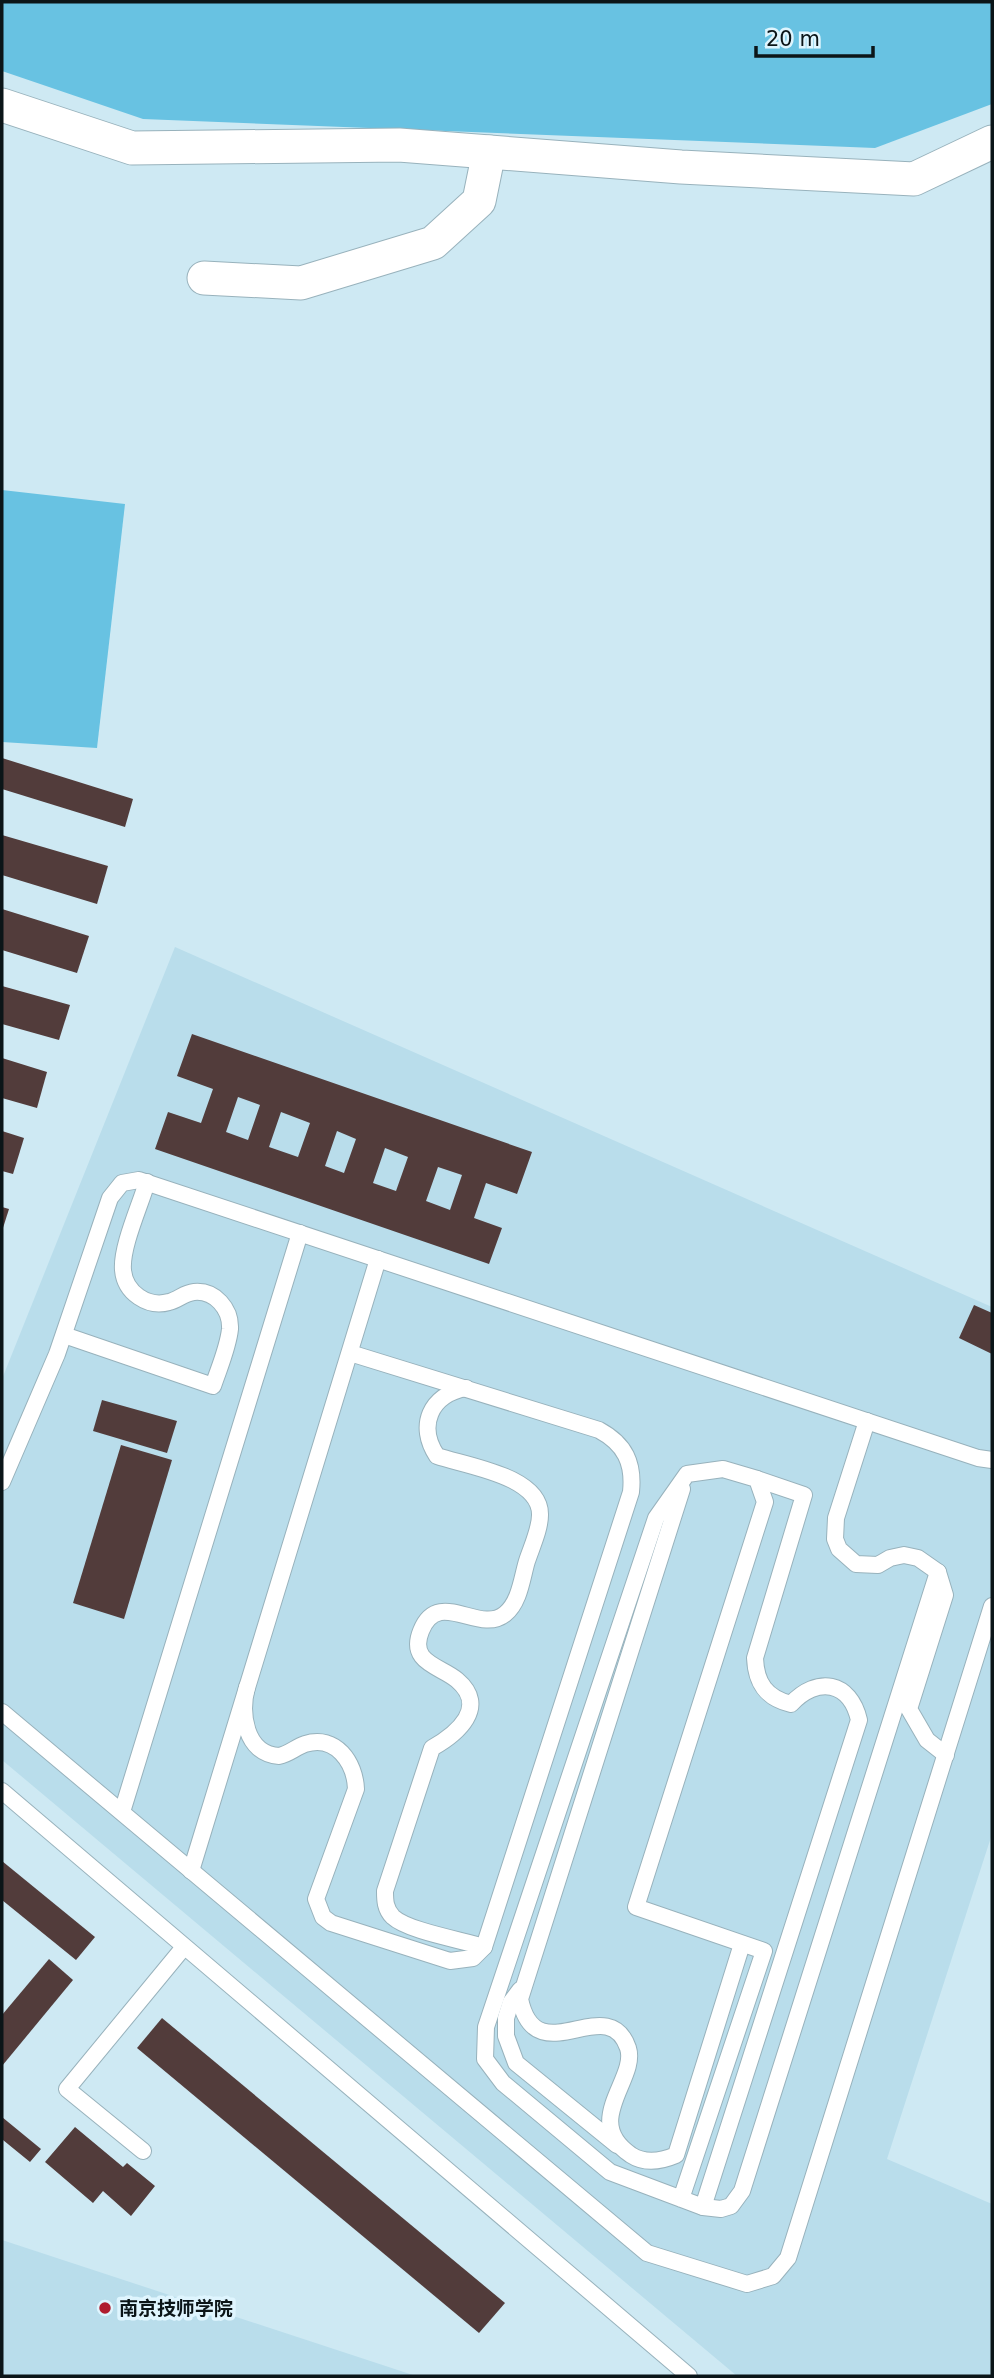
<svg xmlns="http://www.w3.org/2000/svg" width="994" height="2378" font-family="'DejaVu Sans','Noto Sans SC',sans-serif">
<rect width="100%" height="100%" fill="#cee9f3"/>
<g fill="#b9ddeb">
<polygon points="175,947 992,1307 992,1834 887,2159 992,2204 992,2376 737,2376 2,1760 2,1379"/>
<polygon points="2,2240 416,2376 2,2376"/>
</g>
<g fill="#68c2e2">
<polygon points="2,2 992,2 992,104 875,148 143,119 2,71"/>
<polygon points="2,490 125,504 97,748 2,742"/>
</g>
<g fill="#523c3b" fill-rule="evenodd">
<polygon points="2,758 133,799 125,827 2,789"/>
<polygon points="2,835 108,866 97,904 2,875"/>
<polygon points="2,909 89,936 77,973 2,950"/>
<polygon points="2,986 70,1005 59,1040 2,1024"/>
<path d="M192,1034L532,1152L517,1194L486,1183L474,1218L502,1228L489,1264L155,1149L168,1112L201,1123L213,1089L177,1076ZM238,1097L260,1105L248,1140L226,1132ZM281,1112L310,1123L298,1157L269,1147ZM337,1131L356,1139L344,1173L325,1166ZM385,1148L408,1157L396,1191L373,1183ZM438,1167L462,1175L450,1210L426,1201Z"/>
<polygon points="2,1058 47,1072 37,1108 2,1098"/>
<polygon points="2,1131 24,1138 13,1174 2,1171"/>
<polygon points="2,1207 9,1209 2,1231"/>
<polygon points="974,1305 992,1313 992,1354 959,1338"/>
<polygon points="102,1400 177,1421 167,1453 93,1431"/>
<polygon points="121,1445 172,1460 124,1619 73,1603"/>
<polygon points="2,1861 95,1937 76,1960 2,1900"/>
<polygon points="49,1959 73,1980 2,2066 2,2015"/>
<polygon points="162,2018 505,2303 479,2333 137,2048"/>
<polygon points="2,2117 41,2149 30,2162 3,2140 2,2142"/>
<polygon points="75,2127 123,2167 127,2163 155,2186 131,2216 103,2191 93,2203 45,2162"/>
</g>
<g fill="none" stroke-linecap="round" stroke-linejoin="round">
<defs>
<g id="service">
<path d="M64,1335L213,1386C219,1368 228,1348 230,1329C231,1309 215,1290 194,1292C184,1293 178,1300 169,1302C148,1308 125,1293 123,1270C121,1247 140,1206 147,1182"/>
<path d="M466,1388C430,1395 417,1426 437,1456C467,1466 541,1476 540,1515C540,1529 532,1546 527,1561C522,1577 520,1602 505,1614C479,1635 438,1587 421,1631C408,1663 441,1666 457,1680C489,1707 457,1734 432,1748L385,1891C385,1900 385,1909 393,1917C408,1931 462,1940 484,1947"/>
<polyline points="867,1421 836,1518 835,1539 839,1549 856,1564 878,1565 890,1558 904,1555 918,1558 938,1572 945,1595 909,1709 927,1740 946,1755"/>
<polyline points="2,1482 57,1354 110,1198 122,1183 139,1180 978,1458 992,1460"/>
<path d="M682,1489L520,1999C536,2076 608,1989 628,2048C638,2079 581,2121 631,2155C645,2164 662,2161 676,2155L742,1944"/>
<path d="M247,1687C240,1713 245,1754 279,1756C289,1754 296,1747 305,1744C336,1734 355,1763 356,1789L316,1899L323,1917L331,1923L450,1961L473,1958L484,1947L631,1492C634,1463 625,1444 599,1430L350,1353"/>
<polyline points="2,1712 647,2253 747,2284 773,2276 788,2258 992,1606"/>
<polyline points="2,1791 689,2376"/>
<polyline points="122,1812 300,1233"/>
<polyline points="191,1871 378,1259"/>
<polyline points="520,1990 511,2002 506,2018 506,2036 516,2063 617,2145"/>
<polyline points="143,2151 67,2089 184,1947"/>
<polyline points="681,2199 764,1951 636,1907 765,1502 757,1479 723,1469 687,1474 656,1518 486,2027 485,2059 503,2083 610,2172 703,2207 721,2209 731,2206 742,2191 938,1572"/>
<path d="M703,2207L859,1720C850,1681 817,1676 791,1704C766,1698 756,1683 755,1658L804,1495L757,1479"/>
</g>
<g id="minor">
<polyline points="2,105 132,148 399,145 681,167 914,179 992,142"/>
<polyline points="204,278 301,283 433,243 479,201 489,152"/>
</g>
</defs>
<use href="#service" stroke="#98b2bc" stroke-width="18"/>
<use href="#minor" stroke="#98b2bc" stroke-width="35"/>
<use href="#service" stroke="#fff" stroke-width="16"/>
<use href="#minor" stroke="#fff" stroke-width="33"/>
</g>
<circle fill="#af1c2e" stroke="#dff5fe" stroke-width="2.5" cx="105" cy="2308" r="7"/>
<g text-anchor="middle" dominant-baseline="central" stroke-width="7" stroke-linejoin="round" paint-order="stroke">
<g font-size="19" font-weight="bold" fill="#0b1518" stroke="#dff5fe" text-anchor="start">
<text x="119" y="2308">南京技师学院</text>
</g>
</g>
<rect width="994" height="2378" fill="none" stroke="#0b1518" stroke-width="7"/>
<path d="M756 46v10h117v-10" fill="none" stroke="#0b1518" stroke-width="3.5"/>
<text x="766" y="46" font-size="21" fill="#0b1518" stroke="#dff5fe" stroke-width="5" paint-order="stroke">20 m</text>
</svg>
